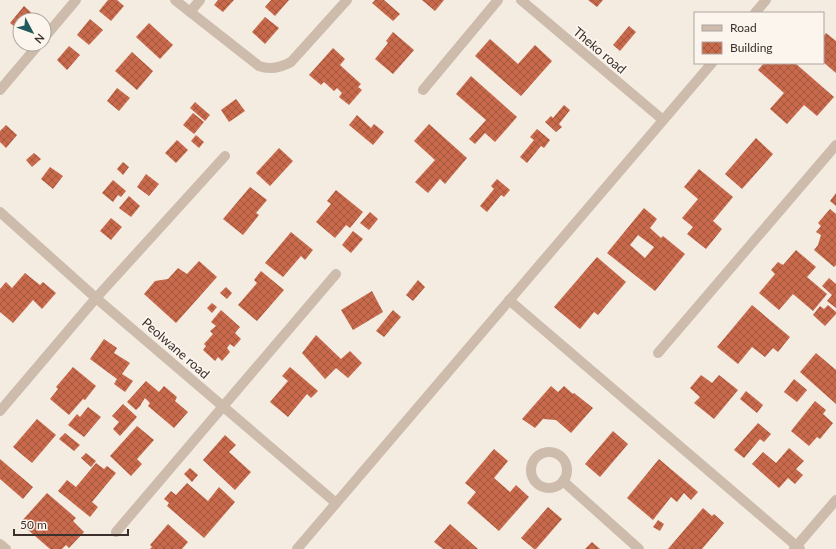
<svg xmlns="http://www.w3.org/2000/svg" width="836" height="549" font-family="Lato,sans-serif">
<defs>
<pattern id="building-cross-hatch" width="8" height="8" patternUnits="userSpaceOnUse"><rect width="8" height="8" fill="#c8694b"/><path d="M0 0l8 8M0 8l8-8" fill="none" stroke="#a4573f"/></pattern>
</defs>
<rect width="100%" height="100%" fill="#f4ebe1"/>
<g fill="url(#building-cross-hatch)" fill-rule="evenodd">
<polygon points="108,0 117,0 124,6 111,21 99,11"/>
<polygon points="218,0 234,0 223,12 214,5"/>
<polygon points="271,0 289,0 275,16 265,7"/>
<polygon points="375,0 384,0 400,14 393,21 372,3"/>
<polygon points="422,0 444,0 435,11"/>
<polygon points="588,0 603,0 597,7"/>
<polygon points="24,6 36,17 34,20 20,20 20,31 10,23"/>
<polygon points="265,17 279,28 265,44 252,32"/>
<polygon points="90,19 103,30 89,45 77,35"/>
<polygon points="149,23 173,45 160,59 136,37"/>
<polygon points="629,26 636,32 620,51 613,45"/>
<polygon points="393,32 414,50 393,74 375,59 388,43 386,41"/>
<polygon points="826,33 836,41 836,73 823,62 823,37"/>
<polygon points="490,39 518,64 535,45 552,61 521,96 475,56"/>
<polygon points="69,46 80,55 67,70 57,60"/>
<polygon points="333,48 345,59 340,65 361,84 358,87 362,90 349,105 339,97 342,93 337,88 334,91 324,82 321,85 309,75"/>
<polygon points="132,52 153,71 137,90 115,71"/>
<polygon points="764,63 795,63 834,97 817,116 804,105 787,124 770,109 784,93 758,70"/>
<polygon points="471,76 517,117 495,142 485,133 475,144 469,139 486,120 456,94"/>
<polygon points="117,88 130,98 119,111 107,101"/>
<polygon points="236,99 245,111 229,122 221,110"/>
<polygon points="195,102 210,115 205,121 190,108"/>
<polygon points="564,105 570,110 559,124 562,127 556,132 545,122 551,116 553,118"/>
<polygon points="193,113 204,122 194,134 183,125"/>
<polygon points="357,115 371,128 374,124 384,132 373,145 349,125"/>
<polygon points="429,124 467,158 445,184 440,179 428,193 415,182 435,160 414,141"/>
<polygon points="6,125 17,135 6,148 0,142 0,131"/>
<polygon points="537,129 550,140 544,148 541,146 527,163 520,157 534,140 530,137"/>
<polygon points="196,135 204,142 199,148 191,141"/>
<polygon points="756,138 773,154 742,189 725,174"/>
<polygon points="177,140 188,150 176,163 165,153"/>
<polygon points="279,148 293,161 270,186 256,173"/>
<polygon points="34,153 41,159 32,167 26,160"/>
<polygon points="123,162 129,167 123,175 117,169"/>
<polygon points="50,167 63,176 53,189 41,179"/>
<polygon points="699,169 733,197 713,221 722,229 706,249 687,234 693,227 682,218 698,199 684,187"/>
<polygon points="146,174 159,184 149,196 137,187"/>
<polygon points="497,179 510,190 504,197 501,195 487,212 480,206 494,189 491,186"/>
<polygon points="113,180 126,191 121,197 118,195 113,202 102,193"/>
<polygon points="250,187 267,200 256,213 259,215 243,235 223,219"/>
<polygon points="336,190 363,212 350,228 346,225 335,238 316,222 331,204 327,201"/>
<polygon points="836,193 836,206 830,201"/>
<polygon points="129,196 140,206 131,217 119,208"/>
<path d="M644,208L657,219L650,228L661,238L663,236L685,254L655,291L607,253ZM638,235L654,247L645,258L630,245Z"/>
<polygon points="830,209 836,214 836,265 834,267 814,250 818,245 821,235 816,232 821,226 818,223"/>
<polygon points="370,212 378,219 369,230 360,223"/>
<polygon points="111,218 122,227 111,240 100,231"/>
<polygon points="353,231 363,239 351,253 342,245"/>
<polygon points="291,232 313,250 305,260 301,256 283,277 265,263"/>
<polygon points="796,250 816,267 807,277 827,294 813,311 793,294 779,310 759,293 775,274 771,270 778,262 783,265"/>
<polygon points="597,257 626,282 598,315 594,312 580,329 554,307"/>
<polygon points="199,261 217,277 176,323 144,294 155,281 168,279 178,268 187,274"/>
<polygon points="261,271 284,290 257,321 238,305 257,283 254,280"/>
<polygon points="25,273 40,285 43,282 56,293 42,309 33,300 13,323 0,312 0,289 6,282 12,288"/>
<polygon points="829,278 836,284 836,308 827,301 832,295 822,286"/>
<polygon points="418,280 425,287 413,301 406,295"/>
<polygon points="226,287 232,293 227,299 220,293"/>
<polygon points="372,291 383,312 353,330 341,310"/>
<polygon points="212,303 217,307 212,313 207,308"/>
<polygon points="752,305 790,337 778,352 773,348 765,357 752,347 738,364 717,347"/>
<polygon points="828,305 836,312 836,314 825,326 813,315 820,306 824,309"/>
<polygon points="221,310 240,327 235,333 241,339 234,347 230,344 227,348 230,352 222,361 218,357 215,361 203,350 206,346 204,344 213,334 210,331 216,326 211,322"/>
<polygon points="393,310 401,317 384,337 376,331"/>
<polygon points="316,335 341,359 350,351 362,363 348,378 336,368 325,379 302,353"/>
<polygon points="104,339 117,348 114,353 130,363 122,374 133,381 125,392 114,384 117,379 90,359"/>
<polygon points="816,353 836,370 836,404 800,372"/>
<polygon points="73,367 96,386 85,400 83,399 69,415 50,399 58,389 56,387"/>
<polygon points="290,367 318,391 311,398 307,394 288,417 270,402 288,381 282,376"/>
<polygon points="701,375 712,383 719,375 738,390 714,419 694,403 700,397 690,388"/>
<polygon points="794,379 807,390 797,402 784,392"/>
<polygon points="146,381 159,392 164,386 177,397 175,401 188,412 174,428 148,406 150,403 145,398 141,404 141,405 136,410 127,402"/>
<polygon points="551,386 558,392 564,386 573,394 574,393 593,408 571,433 556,420 543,419 535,428 522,419"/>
<polygon points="746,391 763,405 757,413 740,399"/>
<polygon points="815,401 826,410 823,414 833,423 820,439 817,437 809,446 791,431"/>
<polygon points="123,404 137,417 120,436 113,429 119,422 112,416"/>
<polygon points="88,407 101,417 84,437 68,425 77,414 80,417"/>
<polygon points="37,419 56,435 32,463 13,447"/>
<polygon points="758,423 771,434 764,442 760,439 744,458 734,450"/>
<polygon points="137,426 154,440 137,459 142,464 131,476 110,456"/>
<polygon points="613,431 628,444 600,477 585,464"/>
<polygon points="65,433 80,445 74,451 59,439"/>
<polygon points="225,435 236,445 229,452 251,472 235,490 203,460"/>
<polygon points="789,448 804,461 796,469 803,475 795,484 788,478 779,488 752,464 763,452 776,463"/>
<polygon points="494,449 508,461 494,478 510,492 516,485 529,497 499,531 467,503 476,492 465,483"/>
<polygon points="86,453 96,461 91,467 81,458"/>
<polygon points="0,459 33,487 23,499 0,479"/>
<polygon points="659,459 698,492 691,500 684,493 677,502 671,497 653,520 627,498"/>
<polygon points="96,463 104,469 107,466 116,473 92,502 98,507 90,517 58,491 67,480 76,487"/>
<polygon points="190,468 198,475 192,482 184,474"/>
<polygon points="187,483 208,501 219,487 235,502 204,538 167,506 169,503 164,499 171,491 176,495"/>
<polygon points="47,493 76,518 73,521 84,532 69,548 66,545 62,549 50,549 20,523"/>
<polygon points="548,507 562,519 536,549 534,549 521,538"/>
<polygon points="703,508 712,516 714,514 724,523 702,549 668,549"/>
<polygon points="658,520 664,524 660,531 653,527"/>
<polygon points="168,524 188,542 182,549 150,549 152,547 150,545"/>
<polygon points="450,524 478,549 443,549 434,542"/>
<polygon points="592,542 600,549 585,549"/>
</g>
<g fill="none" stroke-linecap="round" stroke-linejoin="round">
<g stroke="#cdbbac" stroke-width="10">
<path d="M175,0L259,66C270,70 280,68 291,62L347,0"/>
<polyline points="521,0 663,120"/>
<polyline points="190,12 200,0"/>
<polyline points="44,38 76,0"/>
<polyline points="0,90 39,44"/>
<polyline points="423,90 498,0"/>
<polyline points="0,212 96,298 336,503"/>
<polyline points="509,300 800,549"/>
<polyline points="658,353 836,145"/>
<polyline points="0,411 96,298 225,156"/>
<circle cx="549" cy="470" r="18"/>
<polyline points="563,481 639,549"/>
<polyline points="116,532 336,274"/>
<polyline points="0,544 6,549"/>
<polyline points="794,549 836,500"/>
</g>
<g stroke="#cdbbac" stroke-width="10">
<polyline points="755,13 766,0"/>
<polyline points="297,549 712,63"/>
</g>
</g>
<g text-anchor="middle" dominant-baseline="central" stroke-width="4" stroke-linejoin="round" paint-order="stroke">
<g font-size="13" fill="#3b302b" stroke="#fbf5ee">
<text transform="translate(600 50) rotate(40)">Theko road</text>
<text transform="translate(176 348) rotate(41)">Peolwane road</text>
</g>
</g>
<rect x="694" y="12" width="130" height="52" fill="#fbf5ee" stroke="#aea6a0"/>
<rect x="702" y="25" width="20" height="6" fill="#cdbbac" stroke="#aea6a0"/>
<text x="730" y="32" font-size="12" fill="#3b302b">Road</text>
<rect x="702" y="42" width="20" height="12" fill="url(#building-cross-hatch)" stroke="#aea6a0"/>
<text x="730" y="52" font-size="12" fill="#3b302b">Building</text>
<g transform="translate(32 32) rotate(131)"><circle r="19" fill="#fbf5ee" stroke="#aea6a0"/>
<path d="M0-3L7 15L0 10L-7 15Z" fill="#1f5a5e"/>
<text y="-6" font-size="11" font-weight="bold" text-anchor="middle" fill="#3b302b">N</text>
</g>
<path d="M14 529v6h114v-6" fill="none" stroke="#3b302b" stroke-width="2"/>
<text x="20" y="529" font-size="12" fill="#3b302b" stroke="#fbf5ee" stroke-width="3" paint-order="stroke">50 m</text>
</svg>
